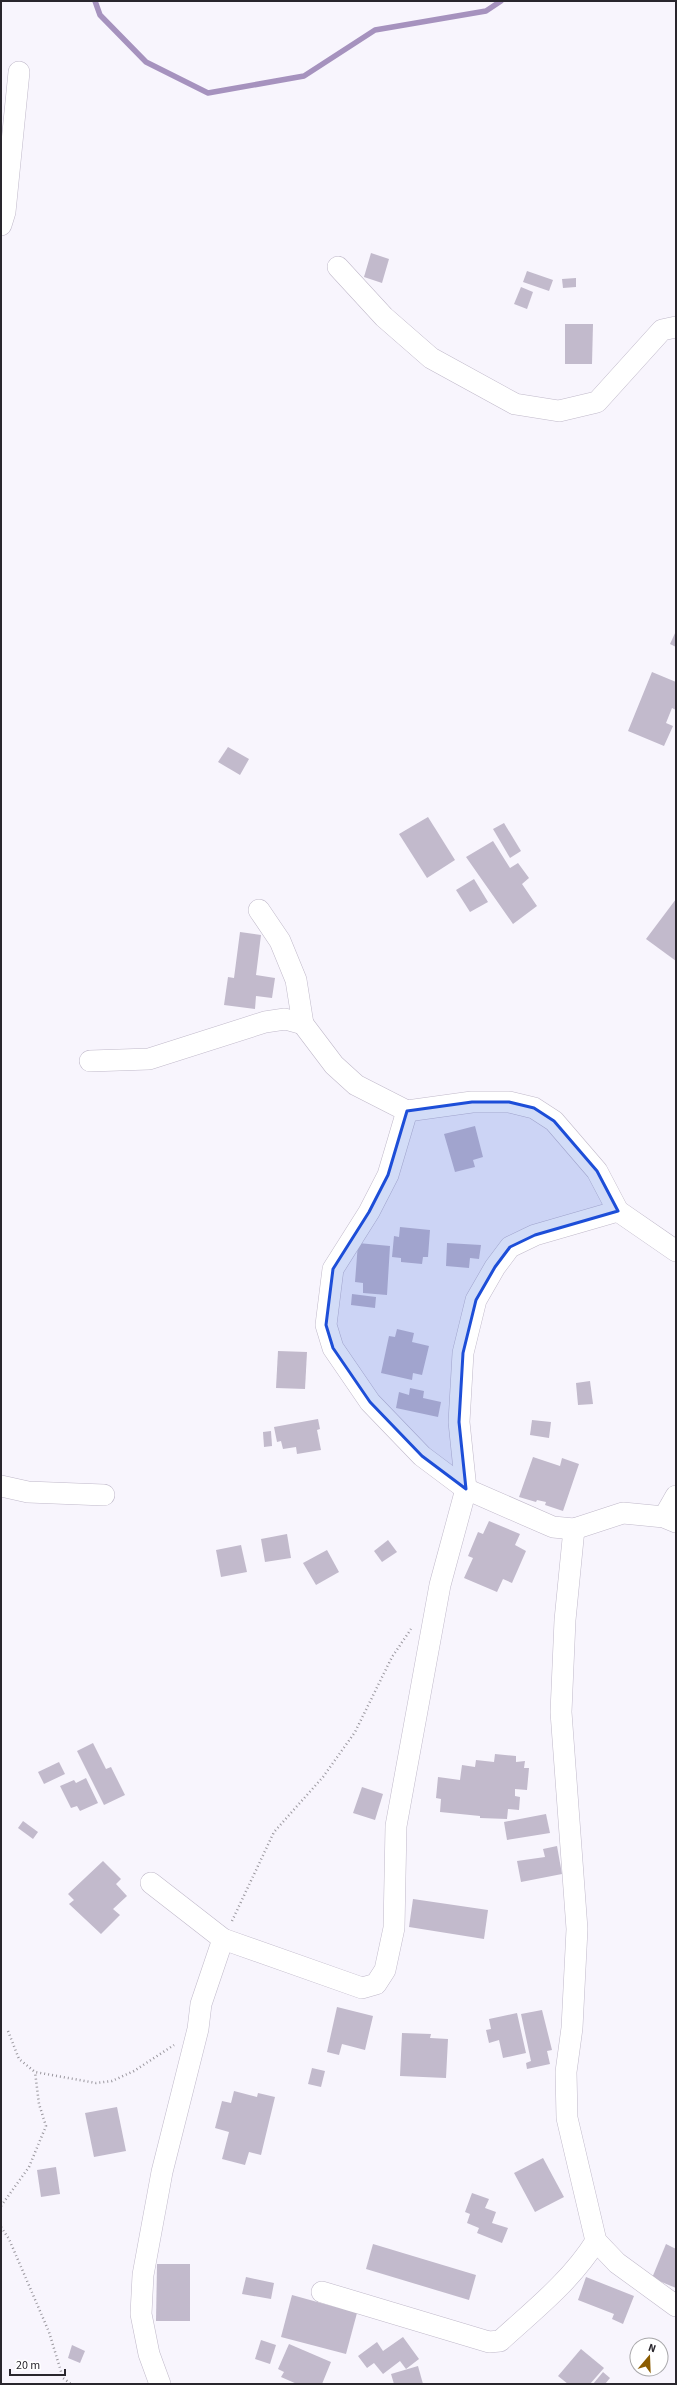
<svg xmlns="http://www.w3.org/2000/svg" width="677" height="2385" font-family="'Source Sans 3',sans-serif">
<rect width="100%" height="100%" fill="#f8f5fd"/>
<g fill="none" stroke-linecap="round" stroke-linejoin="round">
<polyline stroke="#a692be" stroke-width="5.5" points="95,1 100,15 146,62 208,93 304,76 375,30 486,11 501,1"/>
</g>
<g fill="#c2bacc">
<polygon points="371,253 389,259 382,283 364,277"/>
<polygon points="527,271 553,280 549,291 523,282"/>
<polygon points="576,278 576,287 563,288 562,279"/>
<polygon points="521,287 533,292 527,309 514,304"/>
<polygon points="565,324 593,324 592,364 565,364"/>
<polygon points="676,631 676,647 670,644"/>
<polygon points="652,672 676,682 676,710 672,708 666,723 673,726 664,746 628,731"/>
<polygon points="228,747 249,759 240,775 218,762"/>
<polygon points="428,817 455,860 427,878 399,834"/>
<polygon points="504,823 521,851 510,858 493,829"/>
<polygon points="493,841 510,868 518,863 529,878 522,884 537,906 513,924 466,857"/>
<polygon points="474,879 488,902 470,912 456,890"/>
<polygon points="676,899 676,961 646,939"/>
<polygon points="240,932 261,935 256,975 275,978 272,998 256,996 255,1009 224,1005 228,977 234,978"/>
<polygon points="475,1126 483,1157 473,1160 475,1167 455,1172 444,1134"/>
<polygon points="400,1227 430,1230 428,1257 423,1257 422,1264 401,1262 401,1258 392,1257 394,1236 399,1237"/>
<polygon points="358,1243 390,1246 387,1295 363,1293 363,1283 355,1282"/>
<polygon points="447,1243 481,1245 479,1259 470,1258 469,1268 446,1266"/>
<polygon points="352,1294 376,1297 375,1308 351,1305"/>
<polygon points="397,1329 414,1333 412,1342 429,1346 422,1375 413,1373 412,1380 381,1373 389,1336 395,1337"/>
<polygon points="278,1351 307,1352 305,1389 276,1388"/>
<polygon points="590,1381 593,1404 578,1405 576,1383"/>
<polygon points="410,1388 424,1391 423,1398 441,1402 438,1417 396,1408 399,1392 409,1395"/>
<polygon points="318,1419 320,1429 317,1430 321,1450 297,1454 296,1447 283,1449 281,1441 277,1442 274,1427"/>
<polygon points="532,1420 551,1422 549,1438 530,1435"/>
<polygon points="271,1431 272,1446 264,1447 263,1432"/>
<polygon points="533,1457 560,1466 562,1458 579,1464 563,1511 545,1505 546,1502 537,1500 536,1502 519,1497"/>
<polygon points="489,1521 520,1534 515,1545 526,1551 512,1583 503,1579 497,1592 464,1578 473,1558 468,1556 478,1532 483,1534"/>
<polygon points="287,1534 291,1558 265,1562 261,1539"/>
<polygon points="388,1540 397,1552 382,1562 374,1551"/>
<polygon points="241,1545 247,1572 221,1577 216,1550"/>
<polygon points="327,1550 339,1572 316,1585 303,1563"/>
<polygon points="93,1743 106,1769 111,1767 125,1795 104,1805 77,1751"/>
<polygon points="495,1754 516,1756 516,1762 525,1761 524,1768 529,1768 527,1790 515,1789 515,1796 520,1797 519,1810 508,1809 507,1819 480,1818 480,1816 440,1812 441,1799 436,1798 438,1777 460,1780 462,1765 475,1767 476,1760 494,1762"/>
<polygon points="59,1762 65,1774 44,1784 38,1772"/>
<polygon points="86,1778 98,1803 80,1811 77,1806 71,1808 60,1786 74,1780 76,1783"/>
<polygon points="362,1787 383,1794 375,1820 353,1813"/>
<polygon points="546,1814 550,1833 507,1840 504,1822"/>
<polygon points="23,1821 38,1832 33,1839 18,1828"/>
<polygon points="557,1846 562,1874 521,1882 517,1861 545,1857 543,1849"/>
<polygon points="103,1861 121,1879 116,1884 127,1896 113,1909 120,1915 101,1934 69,1904 74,1900 68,1894"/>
<polygon points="413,1899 488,1910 484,1939 409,1927"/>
<polygon points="337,2007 373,2016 365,2050 342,2044 339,2055 327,2052"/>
<polygon points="542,2010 552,2050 547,2051 550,2064 527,2069 526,2063 531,2061 521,2014"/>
<polygon points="517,2013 526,2053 503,2058 499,2040 489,2043 486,2030 491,2029 489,2019"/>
<polygon points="402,2033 431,2034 430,2038 448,2039 446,2078 400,2076"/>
<polygon points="312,2068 325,2071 321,2087 308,2084"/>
<polygon points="234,2091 257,2097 258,2093 275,2097 261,2155 249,2152 245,2165 222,2159 229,2132 215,2128 222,2101 231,2103"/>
<polygon points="117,2107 126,2151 94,2157 85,2113"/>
<polygon points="543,2158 564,2197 535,2212 514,2173"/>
<polygon points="56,2167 60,2194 41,2197 37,2170"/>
<polygon points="472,2193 489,2199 485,2208 496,2212 492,2223 508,2228 502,2243 477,2233 479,2228 467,2223 470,2214 465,2212"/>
<polygon points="373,2244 476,2275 469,2300 366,2269"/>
<polygon points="666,2244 676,2249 676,2288 652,2278"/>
<polygon points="157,2264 190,2264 190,2321 156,2321"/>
<polygon points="246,2277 274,2283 271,2299 242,2294"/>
<polygon points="586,2277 634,2296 623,2324 612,2319 614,2314 578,2300"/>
<polygon points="292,2295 357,2313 346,2354 281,2337"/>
<polygon points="403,2337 419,2359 406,2369 400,2361 383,2374 374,2363 367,2368 358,2356 377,2342 383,2351"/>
<polygon points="261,2340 276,2345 270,2364 255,2359"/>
<polygon points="289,2344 331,2362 322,2384 297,2384 281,2377 284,2372 278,2369"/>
<polygon points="72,2345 85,2351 80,2363 68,2358"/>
<polygon points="581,2349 604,2368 590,2384 568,2384 558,2376"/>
<polygon points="418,2366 423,2384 394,2384 391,2374"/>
<polygon points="603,2372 610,2378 605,2384 593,2384"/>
</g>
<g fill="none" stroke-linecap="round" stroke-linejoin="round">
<defs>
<g id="minor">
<polyline points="1,225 5,212 19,72"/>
<polyline points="338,267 384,317 431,358 515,404 559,411 597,402 662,330 676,327"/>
<polyline points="259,910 280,941 296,980 303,1024"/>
<polyline points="90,1061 149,1059 265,1022 285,1019 303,1024 334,1065 356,1085 407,1111 472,1102 509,1102 534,1108 554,1121 597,1171 618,1211 676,1251"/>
<polyline points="407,1111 388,1175 369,1212 333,1269 326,1325 333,1348 370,1402 422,1456 466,1489 553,1527 574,1529 623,1513 664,1517 676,1522"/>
<polyline points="1,1486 28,1492 104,1495"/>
<polyline points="664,1517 676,1496"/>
<polyline points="574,1529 565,1620 561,1712 577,1929 572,2028 566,2072 567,2118 596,2241 617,2263 676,2306"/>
<polyline points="151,1883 223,1939 362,1988 376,1984 385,1970 394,1928 396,1826 440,1585 466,1489 459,1422 463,1353 476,1300 495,1267 510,1247 535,1235 618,1211"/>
<path d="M322,2292L489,2342L500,2341C534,2310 571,2281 596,2241"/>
<polyline points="160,2384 149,2354 141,2314 143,2275 162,2172 198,2029 201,2004 223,1939"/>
</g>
</defs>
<use href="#minor" stroke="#c0b9ca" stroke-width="22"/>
<g stroke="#9a979e" stroke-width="2.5" stroke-dasharray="1 3" stroke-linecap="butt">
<polyline points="232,1921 274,1832 323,1777 355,1732 392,1657 411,1629"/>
<polyline points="8,2031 19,2059 35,2072 96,2083 112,2081 134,2071 174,2045"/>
<polyline points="1,2206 29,2167 46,2126 39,2104 35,2072"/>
<polyline points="1,2227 9,2239 49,2332 63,2378 71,2384"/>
</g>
<use href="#minor" stroke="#fff" stroke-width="21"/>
</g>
<path fill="#1d4ed8" fill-opacity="0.2" stroke="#1d4ed8" stroke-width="3" stroke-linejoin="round" d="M472,1102H509L534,1108L554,1121L597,1171L618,1211L535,1235L510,1247L495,1267L476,1300L463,1353L459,1422L466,1489L422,1456L370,1402L333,1348L326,1325L333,1269L369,1212L388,1175L407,1111Z"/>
<rect width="677" height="2385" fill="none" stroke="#29262d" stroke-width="4"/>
<g transform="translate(649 2357) rotate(19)"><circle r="19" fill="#ffffff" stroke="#a9a8ab"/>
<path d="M0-3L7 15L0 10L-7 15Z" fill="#8b5c01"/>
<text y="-6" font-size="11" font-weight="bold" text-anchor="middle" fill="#29262d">N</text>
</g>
<path d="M10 2369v6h55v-6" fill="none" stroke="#29262d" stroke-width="2"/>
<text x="16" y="2369" font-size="12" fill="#29262d" stroke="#ffffff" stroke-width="3" paint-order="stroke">20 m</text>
</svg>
